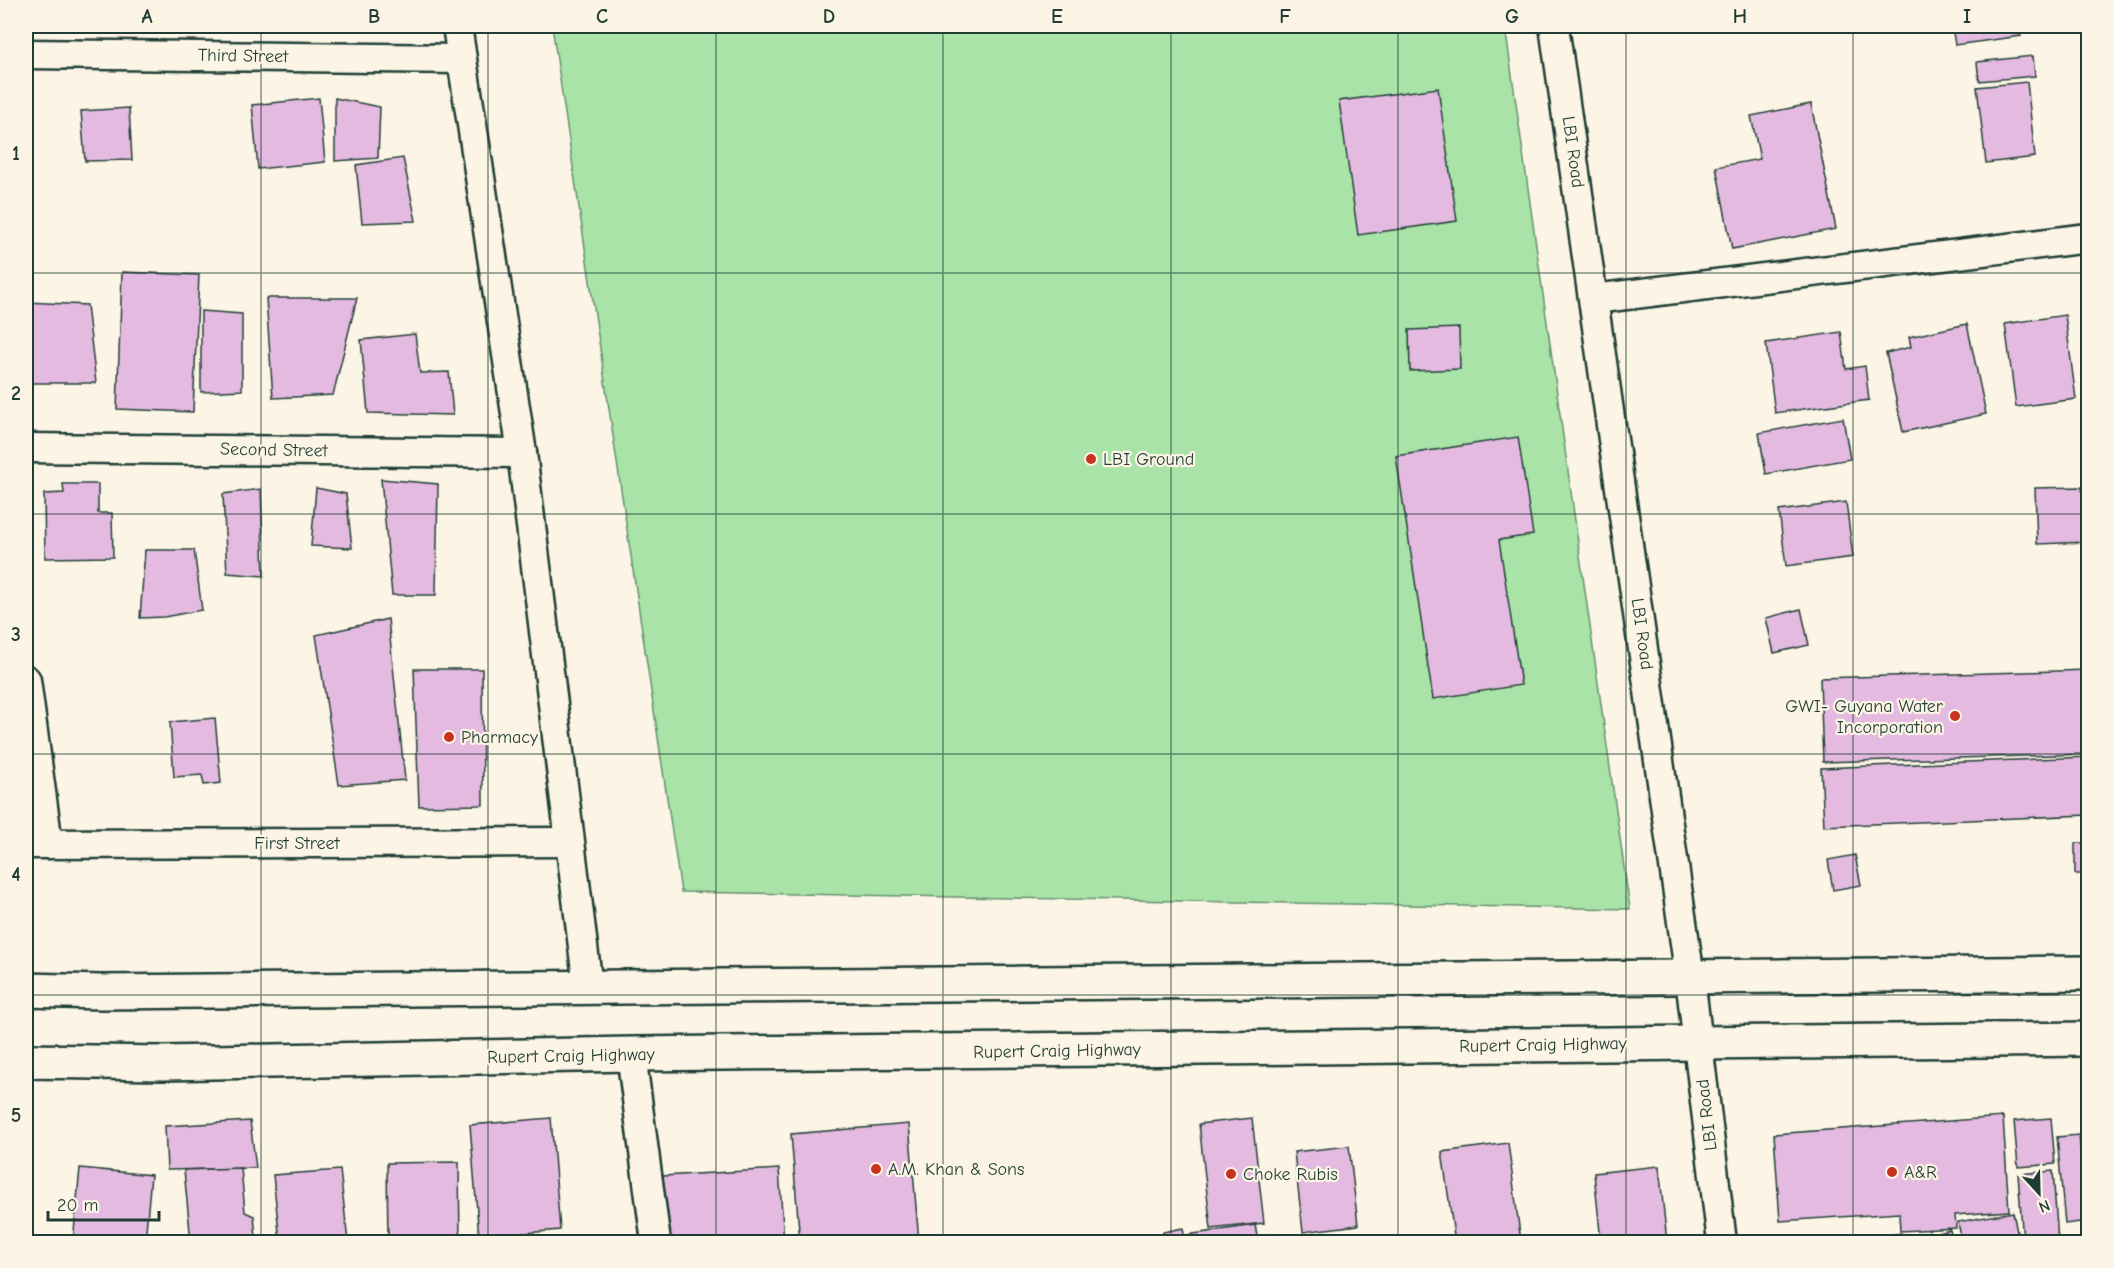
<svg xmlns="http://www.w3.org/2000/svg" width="2114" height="1268" font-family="'Comic Neue',sans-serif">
<rect width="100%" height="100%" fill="#fcf5e5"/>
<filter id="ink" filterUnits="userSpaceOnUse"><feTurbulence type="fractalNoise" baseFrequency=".0167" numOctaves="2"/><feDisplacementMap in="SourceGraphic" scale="12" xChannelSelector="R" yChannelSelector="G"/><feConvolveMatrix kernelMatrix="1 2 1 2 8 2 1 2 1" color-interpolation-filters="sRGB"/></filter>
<g filter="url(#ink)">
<polygon fill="#a9e3a8" stroke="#64906e" stroke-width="1.5" points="552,26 1505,26 1630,909 681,892"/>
<g fill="#e4bae1" stroke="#1f3d34" stroke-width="1.5">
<polygon points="1952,26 2019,26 2021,36 1955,45"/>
<polygon points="2033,56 2035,76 1979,81 1977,62"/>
<polygon points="2027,82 2035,157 1986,163 1977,87"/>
<polygon points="1438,88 1457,221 1358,235 1339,101"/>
<polygon points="319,98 325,162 258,169 252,105"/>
<polygon points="335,98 380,107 378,158 335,161"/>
<polygon points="1811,104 1836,229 1732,249 1716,167 1760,159 1751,116"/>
<polygon points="129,108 132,160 85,161 81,111"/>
<polygon points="403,158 416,221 362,223 356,165"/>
<polygon points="122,272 199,275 193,412 117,409"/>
<polygon points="266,298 357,298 333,395 273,398"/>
<polygon points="26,302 87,305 96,383 26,383"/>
<polygon points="201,311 242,314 242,390 201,392"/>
<polygon points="2065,315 2076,399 2016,407 2005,324"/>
<polygon points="1967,324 1986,414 1903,432 1886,353 1911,347 1909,337"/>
<polygon points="1459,328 1460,369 1410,371 1409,330"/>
<polygon points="1841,332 1846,369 1865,366 1869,400 1775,413 1766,343"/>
<polygon points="415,334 420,373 449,372 453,415 368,413 361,340"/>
<polygon points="1843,418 1850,459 1766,474 1759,433"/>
<polygon points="1518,437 1533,535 1499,540 1521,685 1433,699 1396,456"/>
<polygon points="381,479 438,484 436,595 392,595"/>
<polygon points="63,484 98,484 98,513 112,513 113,557 45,558 44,494 64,493"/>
<polygon points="2082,487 2083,497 2088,497 2088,542 2037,544 2035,488"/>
<polygon points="316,488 346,494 352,548 311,546"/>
<polygon points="261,489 264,576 227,573 223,494"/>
<polygon points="1846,502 1853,557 1786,566 1779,511"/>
<polygon points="145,550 194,550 202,610 164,617 140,618"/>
<polygon points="1801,609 1809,645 1774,653 1766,618"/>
<polygon points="388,619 405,780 339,785 316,635"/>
<polygon points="414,669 482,669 483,805 419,806"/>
<polygon points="2088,670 2088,754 1823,762 1820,678"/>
<polygon points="215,718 221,783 204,785 202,775 174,777 170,722"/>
<polygon points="2088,757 2088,815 1824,826 1821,768"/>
<rect x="2075" y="843" width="12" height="31"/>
<polygon points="1855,855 1861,885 1833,890 1828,860"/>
<polygon points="2003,1117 2009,1211 1955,1215 1956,1228 1900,1231 1899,1213 1780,1221 1774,1134"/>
<polygon points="551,1118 560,1230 479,1237 470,1125"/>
<polygon points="1252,1118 1264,1223 1211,1229 1199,1124"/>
<polygon points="2051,1118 2055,1164 2018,1167 2014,1121"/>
<polygon points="250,1121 256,1168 167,1170 165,1126"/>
<polygon points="909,1124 919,1242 800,1242 791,1134"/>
<polygon points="2079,1135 2087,1221 2065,1224 2057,1137"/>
<polygon points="1508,1143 1521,1242 1455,1242 1442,1152"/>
<polygon points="2086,1144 2088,1144 2088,1220 2082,1145"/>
<polygon points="1349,1146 1358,1225 1303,1232 1294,1152"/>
<polygon points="459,1162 460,1242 388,1242 387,1163"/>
<polygon points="1659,1166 1667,1242 1601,1242 1594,1173"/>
<polygon points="80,1168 151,1175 145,1242 73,1242"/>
<polygon points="241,1168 245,1212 254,1216 256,1238 247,1242 191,1242 184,1170"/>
<polygon points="779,1169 784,1242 667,1242 663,1176"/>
<polygon points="340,1170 348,1242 280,1242 273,1175"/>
<polygon points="2053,1171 2058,1242 2023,1242 2018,1174"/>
<polygon points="26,1193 33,1242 26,1242"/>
<polygon points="2013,1212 2019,1242 1962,1242 1958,1222"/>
<polygon points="1255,1225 1258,1242 1188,1242 1187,1235"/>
<polygon points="1183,1228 1185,1242 1164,1242 1163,1232"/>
<polygon points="1950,1230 1953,1242 1905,1242"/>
<polygon points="1901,1233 1903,1242 1842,1242"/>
<polygon points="1274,1234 1276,1242 1261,1242 1260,1236"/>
</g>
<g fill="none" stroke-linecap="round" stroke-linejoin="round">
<defs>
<g id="minor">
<polyline points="457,26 522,453 588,987"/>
<polyline points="1554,26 1690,978 1722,1242"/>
<polyline points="26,54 461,59"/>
<polyline points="1594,299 2088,238"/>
<polyline points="26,448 522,453"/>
<polyline points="26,680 48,844"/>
<polyline points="26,844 568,842"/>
<polyline points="631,1054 656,1242"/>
</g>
<g id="primary">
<polyline points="26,990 101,992 2088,973"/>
<polyline points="26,1061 163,1063 631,1054 2088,1039"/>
</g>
</defs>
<use href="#minor" stroke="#1f3d34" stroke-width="33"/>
<use href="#primary" stroke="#1f3d34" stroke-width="38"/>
<use href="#minor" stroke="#fcf5e5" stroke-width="28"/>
<use href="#primary" stroke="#fcf5e5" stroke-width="33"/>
</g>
</g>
<path fill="none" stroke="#1f3d34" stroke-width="1.5" stroke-opacity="0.55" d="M261,26V1242M488,26V1242M716,26V1242M943,26V1242M1171,26V1242M1398,26V1242M1626,26V1242M1853,26V1242M26,273H2088M26,514H2088M26,754H2088M26,995H2088"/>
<g fill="#c8321e" stroke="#fcf5e5" stroke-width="2">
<circle cx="1091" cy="459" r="6"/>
<circle cx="1955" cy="716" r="6"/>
<circle cx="449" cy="737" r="6"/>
<circle cx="876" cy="1169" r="6"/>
<circle cx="1892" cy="1172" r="6"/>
<circle cx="1231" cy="1174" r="6"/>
</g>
<g text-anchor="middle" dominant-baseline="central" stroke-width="4.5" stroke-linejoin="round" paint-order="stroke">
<g font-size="18" fill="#1f3d34" stroke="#fcf5e5">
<text transform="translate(243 56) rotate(1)">Third Street</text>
<text transform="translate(1573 152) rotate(82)">LBI Road</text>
<text transform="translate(274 450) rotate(1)">Second Street</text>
<text transform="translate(1642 634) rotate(82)">LBI Road</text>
<text x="297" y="843">First Street</text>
<text transform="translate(1543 1045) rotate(-1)">Rupert Craig Highway</text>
<text transform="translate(1057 1051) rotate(-1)">Rupert Craig Highway</text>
<text transform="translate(571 1056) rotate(-1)">Rupert Craig Highway</text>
<text transform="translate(1707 1115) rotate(-97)">LBI Road</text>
</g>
<g font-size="18" fill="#1f3d34" stroke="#fcf5e5" text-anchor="start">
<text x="1103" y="459">LBI Ground</text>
<text x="1943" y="706" text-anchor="end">GWI- Guyana Water<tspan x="1943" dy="21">Incorporation</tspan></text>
<text x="461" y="737">Pharmacy</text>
<text x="888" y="1169">A.M. Khan &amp; Sons</text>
<text x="1904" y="1172">A&amp;R</text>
<text x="1243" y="1174">Choke Rubis</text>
</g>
</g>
<rect width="2114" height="1268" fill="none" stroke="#fcf5e5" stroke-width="66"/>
<g transform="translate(2039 1193) rotate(158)" stroke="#fcf5e5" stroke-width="4.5" paint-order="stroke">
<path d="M0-4.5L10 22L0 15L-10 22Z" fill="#1f3d34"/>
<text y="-9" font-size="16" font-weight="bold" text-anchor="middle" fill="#1f3d34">N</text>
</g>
<path d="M48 1211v9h111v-9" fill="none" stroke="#1f3d34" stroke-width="3"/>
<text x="57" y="1211" font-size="18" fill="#1f3d34" stroke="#fcf5e5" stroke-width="4.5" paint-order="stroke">20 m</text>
<rect x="33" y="33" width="2048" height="1202" fill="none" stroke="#1f3d34" stroke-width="2"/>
<g font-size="20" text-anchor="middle" font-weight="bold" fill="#1f3d34">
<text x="147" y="23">A</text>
<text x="374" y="23">B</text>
<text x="602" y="23">C</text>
<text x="829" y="23">D</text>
<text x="1057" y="23">E</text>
<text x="1285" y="23">F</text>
<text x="1512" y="23">G</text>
<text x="1740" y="23">H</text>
<text x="1967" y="23">I</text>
<text x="16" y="160">1</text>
<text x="16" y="400">2</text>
<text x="16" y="641">3</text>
<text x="16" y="881">4</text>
<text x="16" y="1122">5</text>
</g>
</svg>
